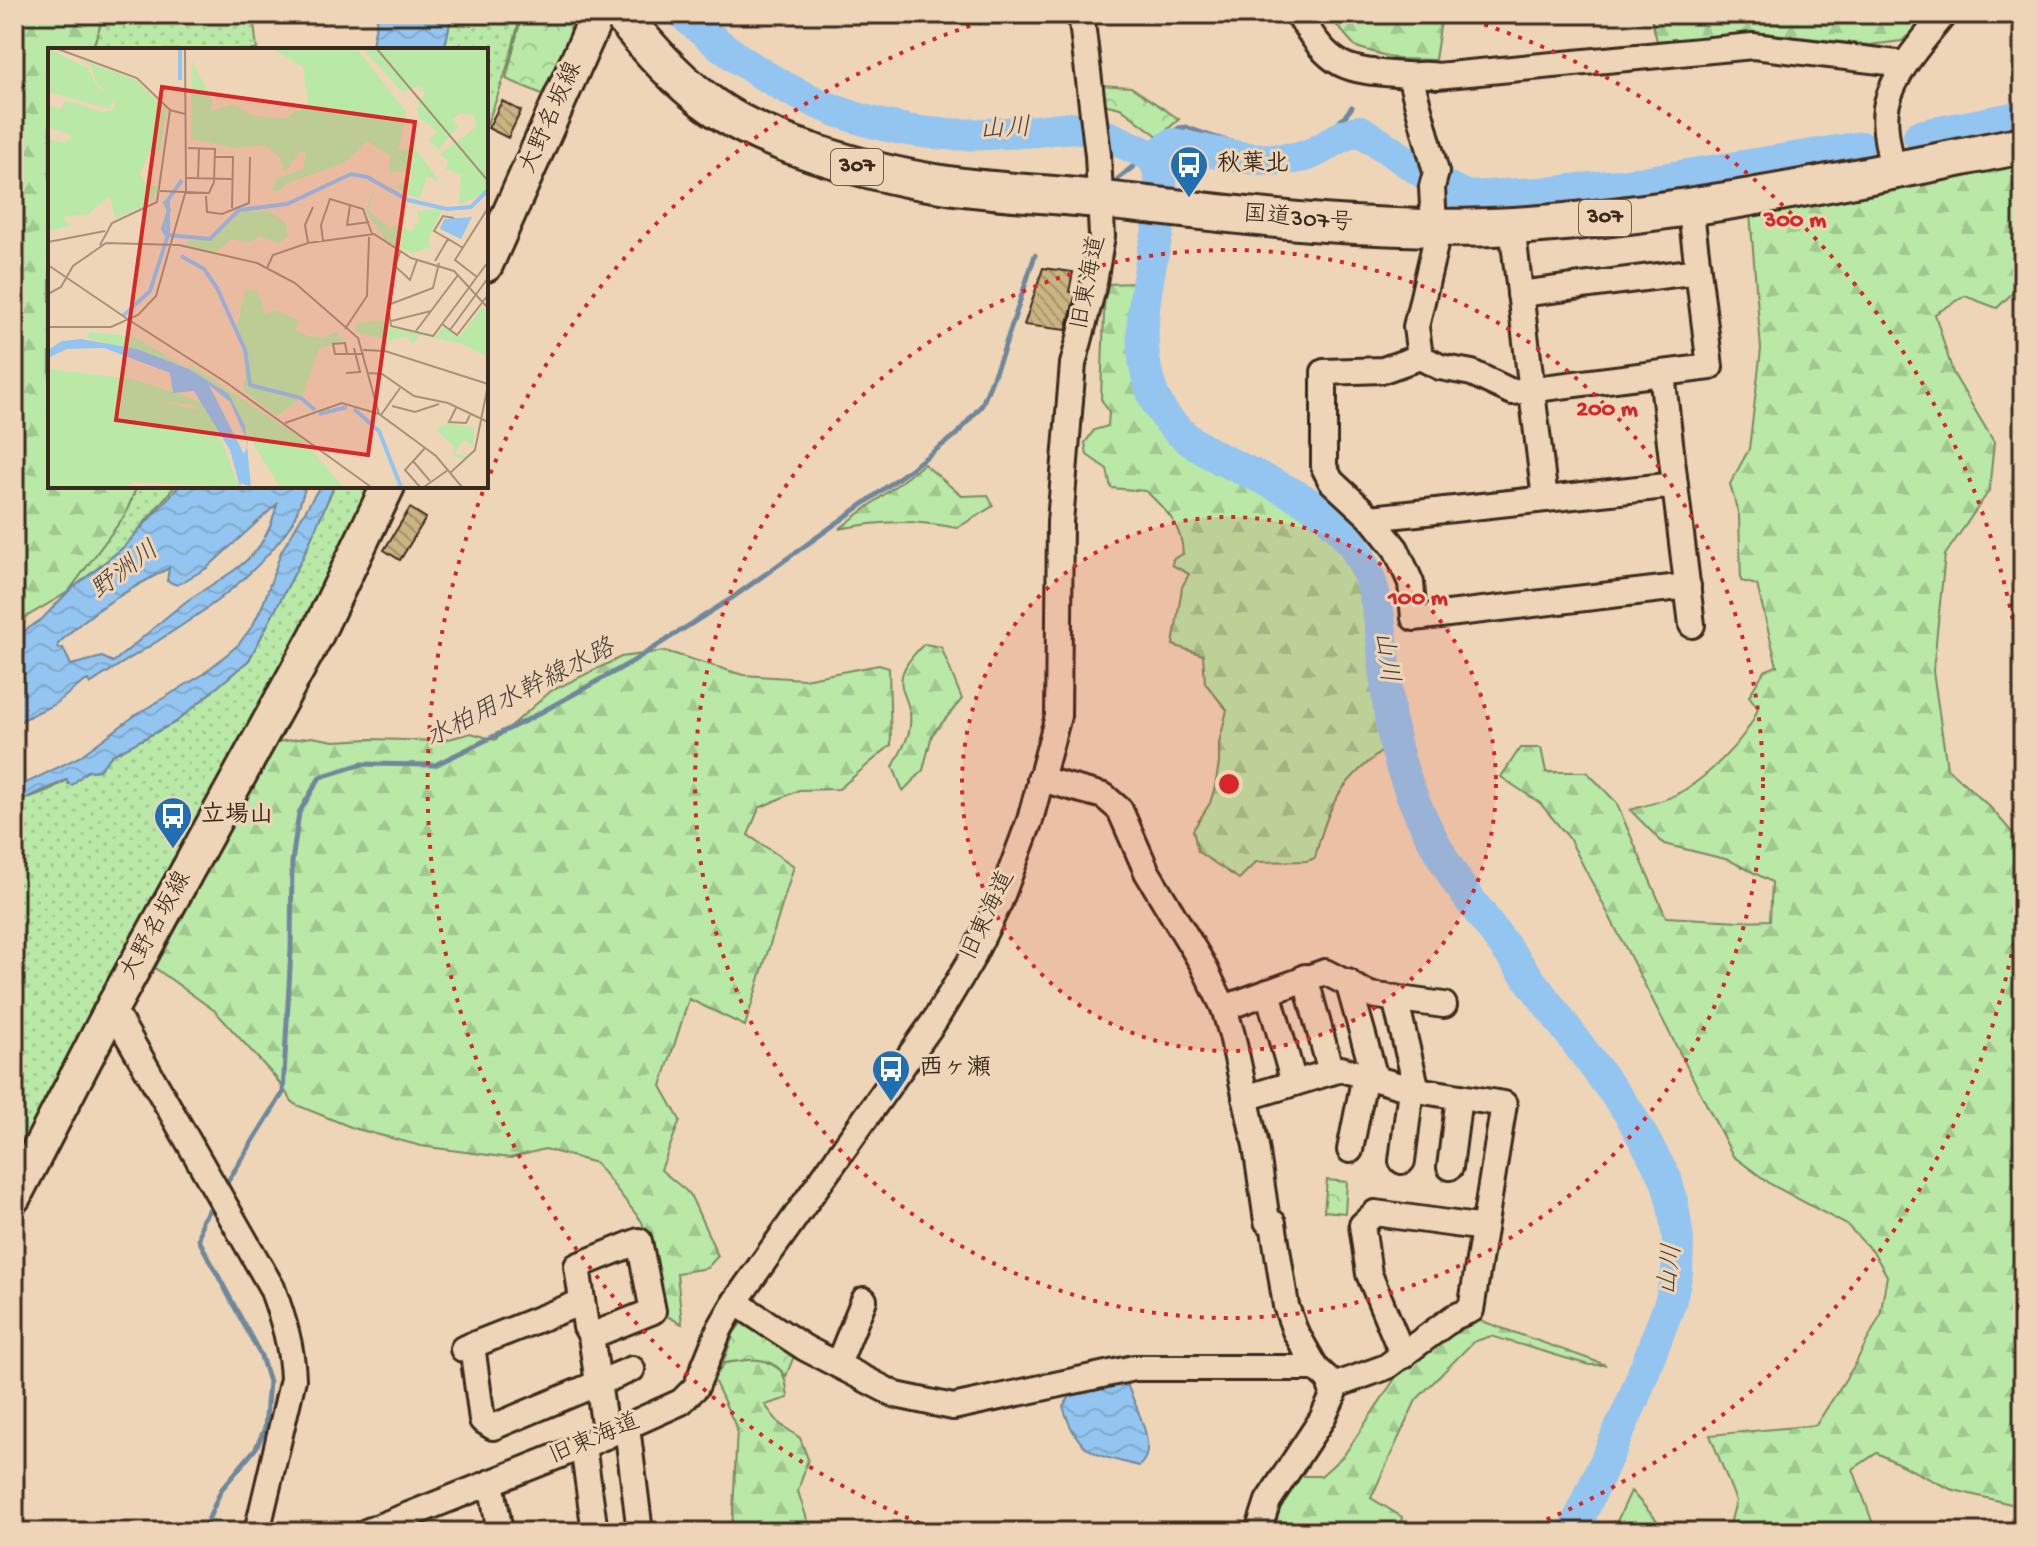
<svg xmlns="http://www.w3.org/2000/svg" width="2037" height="1546" font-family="'Gochi Hand','Klee One',sans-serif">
<defs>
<pattern id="grass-dots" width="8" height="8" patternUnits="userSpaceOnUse" patternTransform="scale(2)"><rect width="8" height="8" fill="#b9e8a7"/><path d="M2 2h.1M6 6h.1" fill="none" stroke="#a0c78f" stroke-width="1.8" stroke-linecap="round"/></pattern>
<pattern id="forest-firs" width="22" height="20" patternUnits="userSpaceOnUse" patternTransform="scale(2)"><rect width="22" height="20" fill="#b9e8a7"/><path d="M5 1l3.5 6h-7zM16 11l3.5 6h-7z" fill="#a0c78f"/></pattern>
<pattern id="park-crowns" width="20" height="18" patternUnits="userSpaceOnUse" patternTransform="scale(2)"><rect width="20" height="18" fill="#b9e8a7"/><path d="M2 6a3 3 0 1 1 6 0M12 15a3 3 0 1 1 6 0" fill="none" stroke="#a0c78f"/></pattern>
<pattern id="water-waves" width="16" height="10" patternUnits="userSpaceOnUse" patternTransform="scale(2)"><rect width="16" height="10" fill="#93c5f0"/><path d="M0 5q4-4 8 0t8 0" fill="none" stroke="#80a9cd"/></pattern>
<pattern id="building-back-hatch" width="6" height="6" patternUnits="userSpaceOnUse" patternTransform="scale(2)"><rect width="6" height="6" fill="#cbb483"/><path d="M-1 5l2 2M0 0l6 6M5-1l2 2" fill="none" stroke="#a6936b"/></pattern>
</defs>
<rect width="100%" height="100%" fill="#efd5b7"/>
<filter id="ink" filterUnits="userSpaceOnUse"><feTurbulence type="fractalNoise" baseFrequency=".0125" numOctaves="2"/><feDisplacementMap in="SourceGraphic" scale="16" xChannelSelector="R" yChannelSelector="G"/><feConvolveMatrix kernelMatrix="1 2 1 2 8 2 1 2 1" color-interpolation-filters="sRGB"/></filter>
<g filter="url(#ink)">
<g fill="url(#grass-dots)" stroke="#7a8962" stroke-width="2">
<polygon points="104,14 253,14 257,50 92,50"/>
<path d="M452,14H520C513,54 501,89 486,126V50H444Z"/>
<polygon points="137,486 175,486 125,546 68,592 124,515"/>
<path d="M334,486H375L44,1132L14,1159V806C23,798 33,797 44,792C63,784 77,771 99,770L112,755L176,722L249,660L303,557Z"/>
</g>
<g fill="url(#forest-firs)" stroke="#7a8962" stroke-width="2">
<polygon points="14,14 104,14 92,50 50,50 50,486 137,486 125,515 68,592 14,624"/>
<polygon points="1327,14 1442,14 1435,60 1397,59 1356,47"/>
<polygon points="1650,14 1931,14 1902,41 1869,45 1765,33 1657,41"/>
<path d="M2023,160V283L1997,308L1965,296L1935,314L1953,373L1994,442L1989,491L1945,555L1933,671L1947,768L1990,807L2023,845V1507L1950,1489L1877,1453L1853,1469L1876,1532H1728L1736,1501L1710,1435L1816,1425L1854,1366L1880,1316L1887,1276L1874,1253L1847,1225L1772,1185L1733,1156L1569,838L1540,803L1501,777L1520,748H1541L1546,772H1587L1616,802L1666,917L1739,921L1770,920L1772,882L1729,860L1664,844L1630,810C1645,805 1663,802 1677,794C1705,780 1749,737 1758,708L1749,696L1764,671L1777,666L1757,585L1741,581L1739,516L1730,484L1749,449L1761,349L1750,213Z"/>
<path d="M1136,283C1134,305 1127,333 1131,355C1141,404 1171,446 1215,469C1235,479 1257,484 1277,493C1309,507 1341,534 1358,564C1382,605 1374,656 1378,701C1379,717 1383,733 1385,749C1340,782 1328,804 1315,858L1307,861L1256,862L1239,879L1198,852L1193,830L1210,803L1215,787L1219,763V743L1227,710L1205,683L1203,655L1173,645L1182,587L1189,574L1172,565L1173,559L1183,554C1182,525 1166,510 1146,491L1111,488L1107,469L1087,455L1085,443L1094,430L1108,426L1109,412L1101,399L1105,284Z"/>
<path d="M924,464L962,496L988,495L993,506L957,528C913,520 883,520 839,529Z"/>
<path d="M924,644L941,647L962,699L932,735L923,770L903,791L893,767C898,756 906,744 909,732C918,691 878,689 924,644Z"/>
<polygon points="665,651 743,675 804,679 879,665 889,668 891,745 839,789 799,790 759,808 748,835 794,866 745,1026 689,999 661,1086 680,1120 661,1170 690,1194 718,1256 707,1268 677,1273 682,1324 661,1313 657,1268 642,1222 596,1163 545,1149 510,1158 421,1146 353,1128 294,1104 275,1077 215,1011 155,968 277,742 312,737 334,741 370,739 441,741 471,733 495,740 551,691 621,657"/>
<polygon points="1479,1320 1606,1365 1589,1365 1491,1336 1473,1342 1416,1400 1371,1498 1402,1517 1400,1532 1266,1532 1300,1476 1321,1476 1344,1455 1402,1368 1467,1323"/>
<path d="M757,1358C782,1368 785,1369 788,1398L765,1405L780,1424L800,1438L808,1459L798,1491L811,1532H732L737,1429L713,1378L725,1363Z"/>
<polygon points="1631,1491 1667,1532 1612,1532"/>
</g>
<g fill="url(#park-crowns)" stroke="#7a8962" stroke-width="2">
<polygon points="522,14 571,14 570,35 542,94 506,79"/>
<polygon points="1100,85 1131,87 1179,119 1159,137 1120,108 1103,104"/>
<polygon points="1327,1180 1347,1182 1345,1213 1324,1211"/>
<path d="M745,1318L796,1351L786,1376C767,1352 749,1361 723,1363L734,1333Z"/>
</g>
<g fill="url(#water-waves)" stroke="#70879c" stroke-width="2" fill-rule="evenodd">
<polygon points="378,14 452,14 444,50 371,50"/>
<path d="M179,486H306C301,499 298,514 290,526C242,598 160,637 90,684L88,680C74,686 63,701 49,707C37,712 26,718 14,725V638L42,619L68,592L125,546ZM277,504C264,560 235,569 191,598C164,617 139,642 113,662L102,657L71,665L63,648L59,649L58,644C90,611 128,590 169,568L167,581L177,585L207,568Z"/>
<path d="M320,486H334L303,557L249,660L176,722L112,755L99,770L87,771L72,785L68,784L67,779C50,789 28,794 14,806V789L79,757L137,714L202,675L238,645L253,625L264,602L281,552Z"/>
<path d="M1113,1382L1128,1386C1135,1407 1160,1449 1139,1466C1095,1455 1077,1454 1063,1406L1073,1393Z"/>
</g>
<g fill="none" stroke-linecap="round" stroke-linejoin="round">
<g stroke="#70879c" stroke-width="5">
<path d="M1118,179L1179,128L1186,127C1243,149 1311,167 1352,107"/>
<polyline points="223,1189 283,1093 291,950 292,862 299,813 320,777 362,764 435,765 527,720 630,663 732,598 873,497 957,434 982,405 1003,352 1035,255"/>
<polyline points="203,1532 221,1490 256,1448 265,1428 269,1382 261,1356 199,1240 202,1221 215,1201"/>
</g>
<g stroke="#93c5f0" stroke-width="32">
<path d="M683,14C755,80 846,129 945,134C975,136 1006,133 1036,131C1050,130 1066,126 1079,128C1105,133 1129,146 1153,157C1171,194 1158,225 1151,263C1143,305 1137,347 1151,389C1178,471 1296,469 1348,538C1390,594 1380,666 1392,730C1403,786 1429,837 1459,885L1630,1114L1666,1179L1673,1205L1678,1240L1677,1272L1670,1303L1633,1400L1573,1532"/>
<polyline points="1919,136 2023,116"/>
<path d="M1153,157L1173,144C1215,152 1262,166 1305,156C1326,150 1339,132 1361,131L1440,184L1468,197L1554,192L1637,183L1862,147"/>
</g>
</g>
<g fill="url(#building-back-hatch)" stroke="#3b2a1e" stroke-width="2">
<polygon points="502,101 521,111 508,138 488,128"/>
<polygon points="1043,268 1073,272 1069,292 1076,293 1066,330 1024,325"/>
<polygon points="410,508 426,518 400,560 384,550"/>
</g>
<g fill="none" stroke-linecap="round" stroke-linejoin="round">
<defs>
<g id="minor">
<path d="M1298,14C1332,70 1343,70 1406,75C1417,76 1427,73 1437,76L1753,46L1905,64"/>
<polyline points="1410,76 1436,172 1432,187 1435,245 1416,327 1420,357 1440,367 1472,373 1512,392 1710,367 1690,205"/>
<path d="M1893,171C1889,150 1882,123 1887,103C1896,69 1923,41 1944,14"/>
<polyline points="1512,226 1545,499"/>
<polyline points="1520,294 1698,271"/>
<polyline points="1420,357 1383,370 1324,372 1324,467 1331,481 1371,518 1396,549 1411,583 1414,618 1688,586"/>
<polyline points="1675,485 1692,625"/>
<polyline points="1371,518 1675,485 1662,374"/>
<polyline points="1040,779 1104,796 1120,810 1147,872 1202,963 1224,1008 1232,1035 1256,1146 1267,1221 1273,1223 1286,1306 1295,1331 1316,1368 1330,1381 1333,1396 1322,1419 1268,1501 1258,1532"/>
<polyline points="1305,977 1331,1072"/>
<polyline points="1348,982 1375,1078"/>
<polyline points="1268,992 1294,1083"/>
<polyline points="1395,998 1417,1090"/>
<path d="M112,1008L272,1288C283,1318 292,1347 293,1379L257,1532"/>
<polyline points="1224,1008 1325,972 1370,995 1444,1005"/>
<polyline points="1245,1098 1341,1069 1411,1089 1504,1104 1471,1310 1454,1317 1386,1367 1331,1387"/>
<polyline points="1350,1150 1365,1075"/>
<polyline points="1402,1161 1411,1089"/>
<polyline points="1450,1167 1459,1097"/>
<polyline points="735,1302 805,1348 896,1395 953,1407 1134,1368 1316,1368"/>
<polyline points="591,1336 653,1311 639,1241 577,1266 586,1327 591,1336 606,1436"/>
<polyline points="472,1345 482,1420 493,1427 632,1369"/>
<polyline points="463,1349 582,1302"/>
<polyline points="1403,1356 1369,1274 1362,1225 1375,1213 1484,1228"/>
<polyline points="838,1364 864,1300"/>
<polyline points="627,1427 640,1532"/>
<polyline points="583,1446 595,1532"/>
<polyline points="491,1482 500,1532"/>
<polyline points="366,1532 583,1446 681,1402 696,1387 720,1328 735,1302 935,1020 971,960 999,903 1030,820 1058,716 1060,522 1073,364 1093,288 1102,236 1098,155 1081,14"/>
</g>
<g id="major">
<polyline points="486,265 598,14"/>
<polyline points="14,1197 112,1008 316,636 388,486"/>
</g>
<path id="highway" d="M621,14C648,48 678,82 714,107C744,128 780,142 814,153C854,166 894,177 935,183C988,192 1043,193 1096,199C1235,215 1375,234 1514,226C1685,215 1855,178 2023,145"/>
</defs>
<use href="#minor" stroke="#3b2a1e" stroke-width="30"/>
<use href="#major" stroke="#3b2a1e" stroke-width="38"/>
<use href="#highway" stroke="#3b2a1e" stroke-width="42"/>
<use href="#minor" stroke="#efd5b7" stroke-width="24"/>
<use href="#major" stroke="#efd5b7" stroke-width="32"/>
<use href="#highway" stroke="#efd5b7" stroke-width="36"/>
</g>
</g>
<circle cx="1229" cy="784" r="267" fill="#d62828" fill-opacity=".12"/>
<g fill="none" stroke="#d62828" stroke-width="4" stroke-dasharray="4 8">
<circle cx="1229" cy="784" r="267"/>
<circle cx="1229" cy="784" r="534"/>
<path d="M2022 895A801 801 0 0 1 1516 1532M942 1532A801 801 0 0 1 1008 14M1450 14A801 801 0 0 1 2022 673"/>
</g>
<defs>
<symbol id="bus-pin" viewBox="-11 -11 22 30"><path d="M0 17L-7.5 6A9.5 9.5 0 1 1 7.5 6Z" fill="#1f6fb2" stroke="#efd5b7"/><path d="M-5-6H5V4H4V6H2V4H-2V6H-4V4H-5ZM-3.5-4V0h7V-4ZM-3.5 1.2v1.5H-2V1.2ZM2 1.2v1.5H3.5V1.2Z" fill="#fff"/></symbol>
</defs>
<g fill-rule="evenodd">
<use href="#bus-pin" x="1167" y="143" width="44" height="60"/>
<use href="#bus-pin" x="151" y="794" width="44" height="60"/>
<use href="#bus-pin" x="869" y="1047" width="44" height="60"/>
</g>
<g text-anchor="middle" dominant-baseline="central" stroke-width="6" stroke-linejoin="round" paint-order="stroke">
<g fill="#efd5b7" stroke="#715d4c" stroke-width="2">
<rect x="831" y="149" width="52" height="36" rx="6"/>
<rect x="1579" y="200" width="52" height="36" rx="6"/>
</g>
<g font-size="22" font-weight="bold" fill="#3b2a1e">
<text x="857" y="167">307</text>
<text x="1605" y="218">307</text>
</g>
<g font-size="24" fill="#3b2a1e" stroke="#efd5b7">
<text transform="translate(552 118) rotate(-66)">大野名坂線</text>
<text transform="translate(1298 220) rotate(5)">国道307号</text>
<text transform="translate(1090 283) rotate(-79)">旧東海道</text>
<text transform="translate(989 916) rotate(-65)">旧東海道</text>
<text transform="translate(157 926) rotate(-61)">大野名坂線</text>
<text transform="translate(595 1440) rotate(-23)">旧東海道</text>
</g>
<g font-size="24" font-weight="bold" fill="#3b2a1e" stroke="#efd5b7" text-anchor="start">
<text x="1217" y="165">秋葉北</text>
<text x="201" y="816">立場山</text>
<text x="919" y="1069">西ヶ瀬</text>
</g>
<g font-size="26" font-style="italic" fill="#48413e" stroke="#efd5b7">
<text transform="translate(1005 131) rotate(-3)">山川</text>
<text transform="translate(126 572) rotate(-37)">野洲川</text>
<text transform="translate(1384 657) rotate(82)">山川</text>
<text transform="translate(521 695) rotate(-27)">水柏用水幹線水路</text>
<text transform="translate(1672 1270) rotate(-83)">山川</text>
</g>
</g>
<g transform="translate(48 48)">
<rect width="440" height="440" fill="#efd5b7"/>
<path d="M42,284L87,289L138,319L38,289ZM141,316L253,390L295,439H232L199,386L181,346L141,321ZM0,321L84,331L128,345L152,354L166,374L144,357L111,353L89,363L70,354L55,357L30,342L0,345Z" fill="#b9e8a7"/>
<path d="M1,1L40,20L47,36L65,52L62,61L0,44ZM225,1H309L359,65L350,102L366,99L392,134L379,128L372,150L359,146L348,139L365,128L353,123L341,125L342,108L319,93L296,115L240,135L229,144L224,141L230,130L255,121L258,104L252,103L237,124L232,110L217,97L186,100L143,91L144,13L164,53L163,63L185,56L203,67L237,71L260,55L255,19ZM315,1H440V143L411,157L413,127L398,121L400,113L392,106L428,79L425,67L412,65L404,72L410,79L391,101L381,93L389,83L371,70L369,60L377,44L370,38L354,44ZM31,11L88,32L118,62L112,102L102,103L92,126L97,135L110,139L109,145L97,158L67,170L62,148L40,166L15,169L22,178L0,183V91L16,95L25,88L0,79V57L12,61L16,54H24L54,64L63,63L68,55L47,33L44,19ZM327,141L320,162L343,182L347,177L364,183L371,172L369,163L394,161L380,192L383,199L364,205L338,193L317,162ZM195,162L222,163L238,176L240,189L230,196L212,188L200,195L183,191L167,205L139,198L140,193L165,191ZM197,242L210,243L217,266L227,262L252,273L247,282L260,288L274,290L289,283L291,290L299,291L271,301L254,349L229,368L195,343L200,308L189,278ZM324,273L341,274L342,280L381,288H370L365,296L359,289L343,292L307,284L309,276ZM30,342L55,357L70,354L89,363L111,353L154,363L166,374L191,439L85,434L78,439H0V345ZM399,375L426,380V398L416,392L406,405L417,408L415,400L419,409L415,411L405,407L406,398L388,382Z" fill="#b9e8a7"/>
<path d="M434,260L440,263V309L412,295L385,290L396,278L411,289Z" fill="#b9e8a7"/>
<path d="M424,169L413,191L392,181L396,171ZM33,291L89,301L141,321L181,346L197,378L203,439L193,435L192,439L182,402L146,343L125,345L122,325L56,300L19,301L0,310V302L14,293ZM161,337L182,354L200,395L196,406Z" fill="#93c5f0" fill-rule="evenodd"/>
<path fill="none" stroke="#93c5f0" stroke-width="4" d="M132,1V32M116,153L121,162L115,181L119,188M120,187V152L134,132M133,208L156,221L169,240L197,302L202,337L253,350L267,362M75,268L102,243L120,187L162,191L191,162L239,156L303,126L319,129L360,152L399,161L423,159L440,142M306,361L331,383L353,439M271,366L299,359"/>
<path fill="none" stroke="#a7917a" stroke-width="2" d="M10,1L89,30L122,62L137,66M329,1L440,133M167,109H185L184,160M139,130L184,131M150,130L151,100M112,143L161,145L166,134L167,101L140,100M158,148L159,164L174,166L201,155L202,109M302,157L299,177L321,174M400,191L386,183L395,168L406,170M275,193L273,177L282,151L315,161L324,186M0,194L57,183M260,195L257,177L265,159M52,197L64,175L109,154L122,62M352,204L347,218L362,232L369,212M387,213L400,191L415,200M391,215L385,240L340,257L343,278L385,288L440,214M0,217L81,272M219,220L225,207L260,195L326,186L363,210L406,223L440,260M429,229L407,212L440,160M0,246L13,239L25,218L58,195L131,197L209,215L247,235L310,290L331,366M81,272L179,335L323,439M343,273L383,263M394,276L409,287L440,247M0,279H63L90,267L108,248L138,142L137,1M297,281L319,248L321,189M402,282L440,230M368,283L410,227M315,302L337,303L440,336M299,306L297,295L285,296L287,306H316M298,325L312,324L306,300M321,325L334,326L366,348L400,355L440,374M344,358L367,364L391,356M408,360L401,374L418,375L422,367M333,367L352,340M237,375L294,355L331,366L388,408L414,439M365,413L382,433M402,425L427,402L440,337M372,439L357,422L377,400M376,439L400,422"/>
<path fill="#d62828" fill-opacity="0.15" stroke="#d62828" stroke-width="4" d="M114,39L367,74L320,407L68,372Z"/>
<rect width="440" height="440" fill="none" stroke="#3b2a1e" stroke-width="4"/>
</g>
<circle cx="1229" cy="784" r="12" fill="#d62828" stroke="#efd5b7" stroke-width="4"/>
<g font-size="24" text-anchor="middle" font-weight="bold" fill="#d62828" stroke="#efd5b7" stroke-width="6" stroke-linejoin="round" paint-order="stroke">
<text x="1795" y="226">300 m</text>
<text x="1607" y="415">200 m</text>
<text x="1418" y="604">100 m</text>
</g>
<rect width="2037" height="1546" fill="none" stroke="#efd5b7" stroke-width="48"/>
<rect x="24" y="24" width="1989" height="1498" fill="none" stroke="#3b2a1e" stroke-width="3" filter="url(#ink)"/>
</svg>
